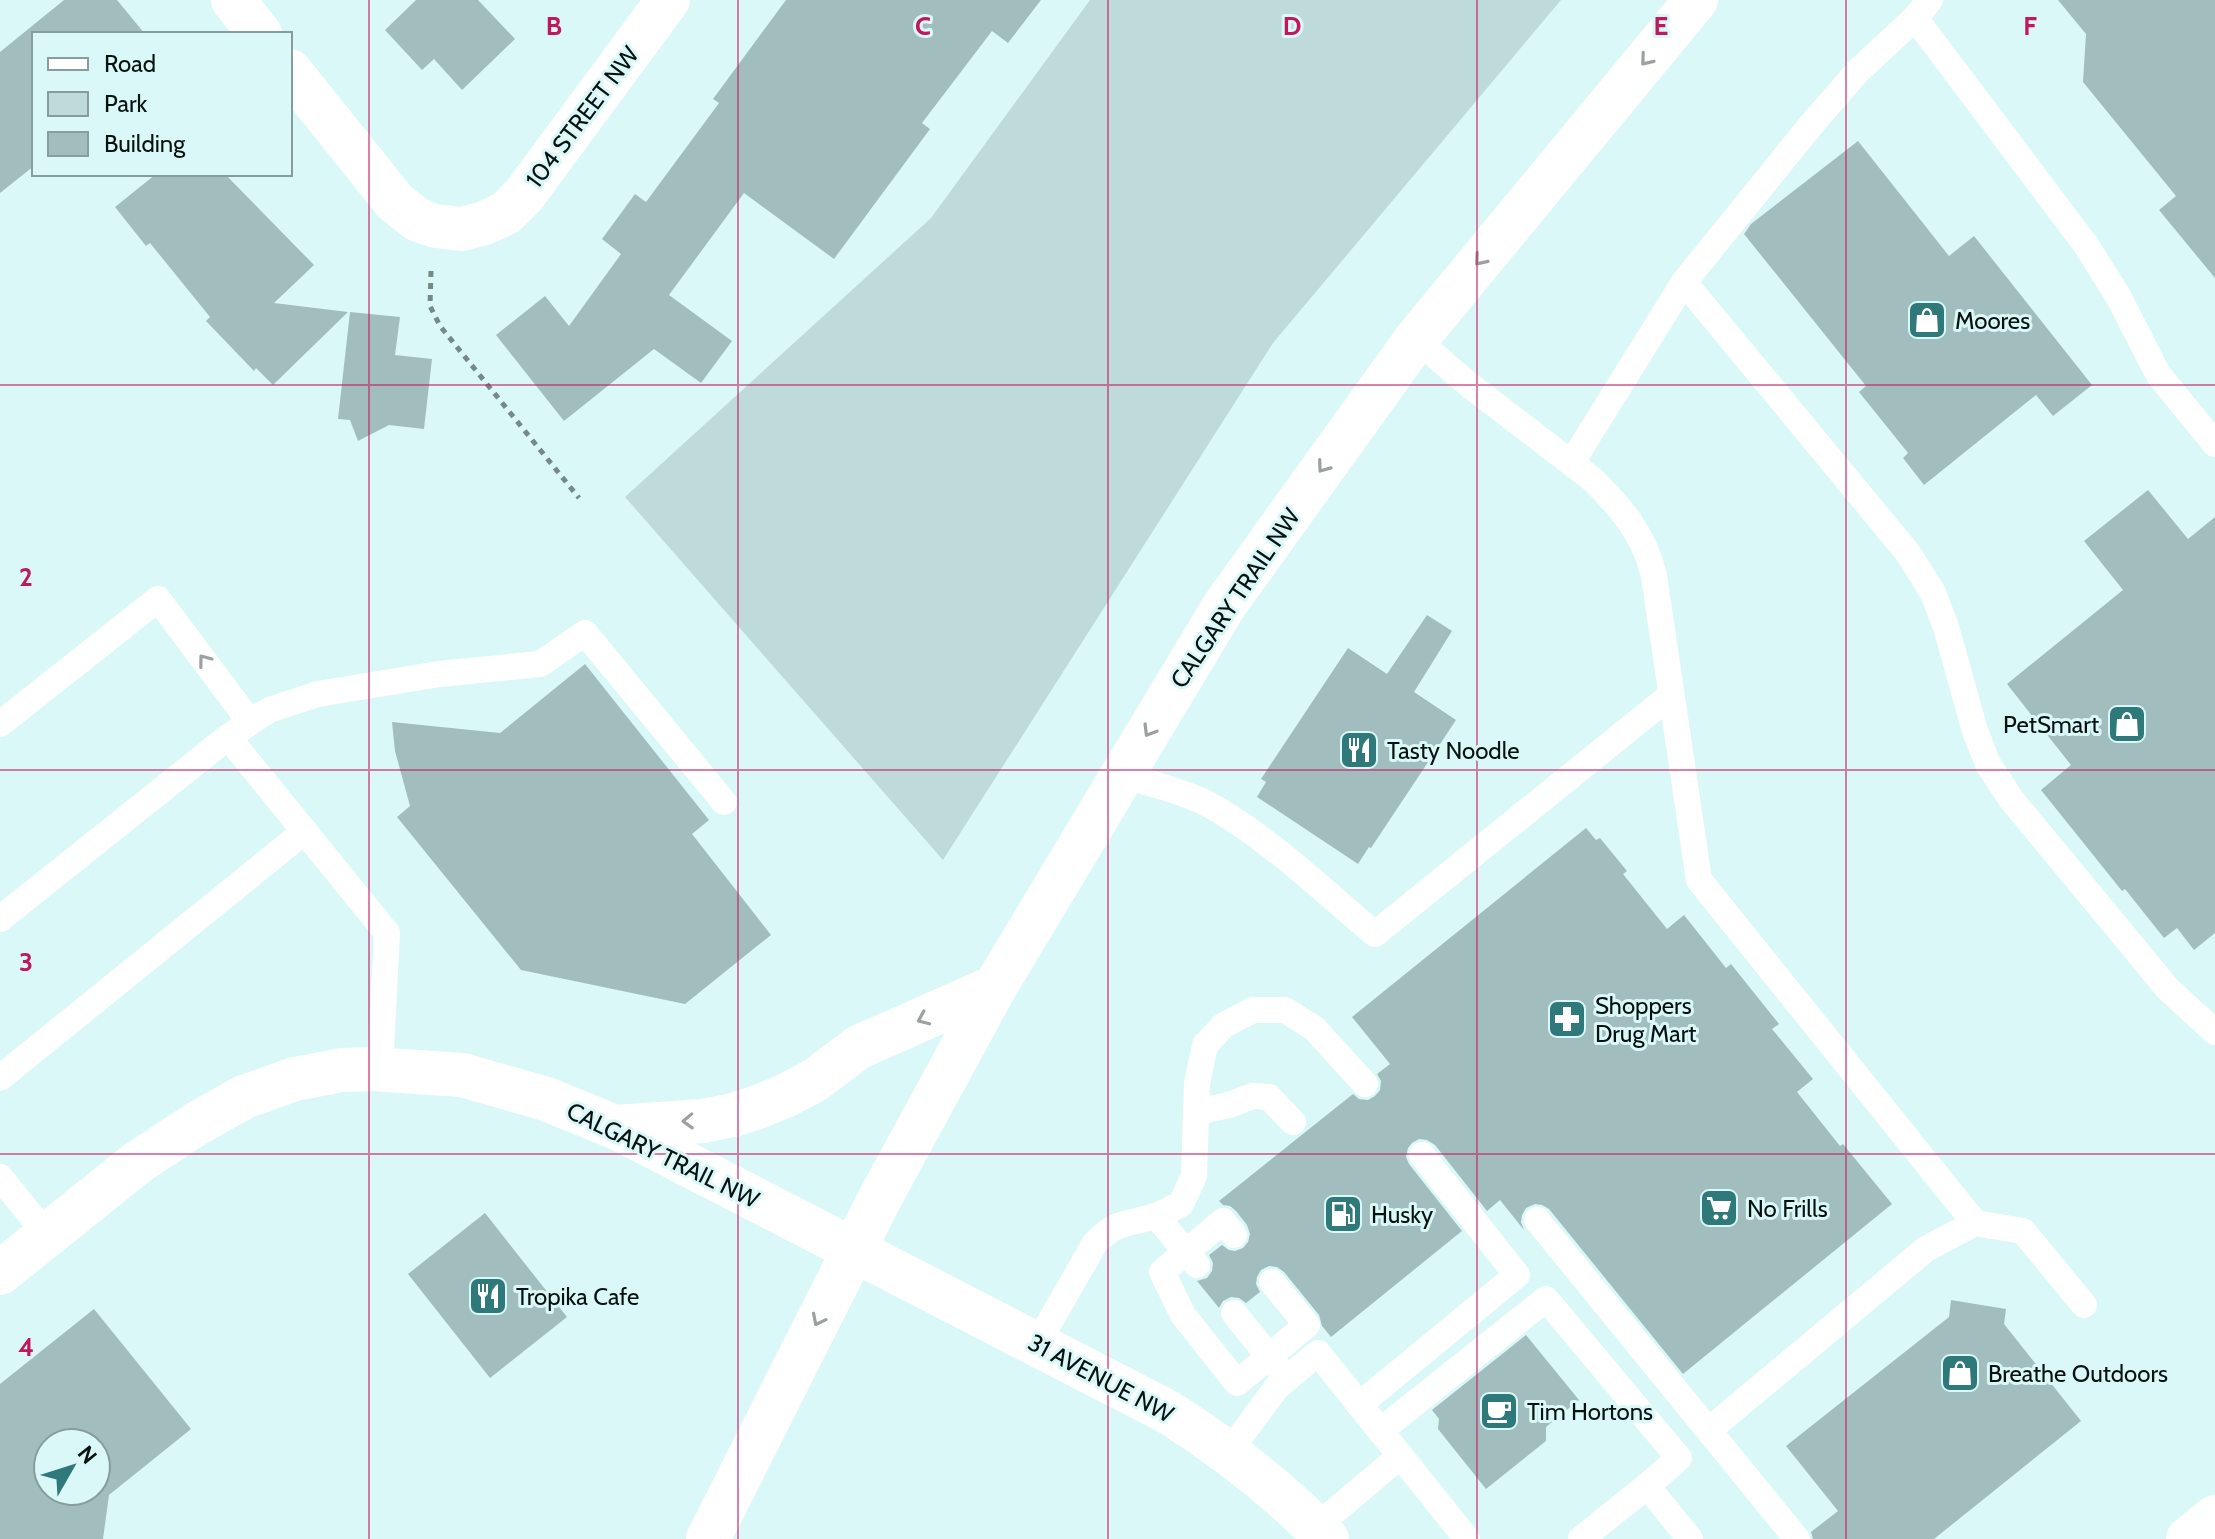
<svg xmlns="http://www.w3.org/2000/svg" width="2215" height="1539" font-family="Cabin,sans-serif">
<rect width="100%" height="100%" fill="#dbf8f8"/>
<polygon fill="#bfdada" points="1090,0 1561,0 1273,343 943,860 625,497 931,218"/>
<g fill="#a2bdbd" fill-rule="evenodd">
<polygon points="64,0 117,0 145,34 34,34 34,166 0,193 0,52"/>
<polygon points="416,0 478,0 515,39 462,90 434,59 422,70 385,30"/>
<polygon points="786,0 1041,0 1008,43 992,31 922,123 930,129 834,259 744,193 669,295 732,341 701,383 654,349 564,421 496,335 545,296 569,326 621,254 602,239 635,194 646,202 719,103 713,99"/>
<polygon points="2058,0 2215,0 2215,278 2159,210 2176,196 2083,82 2086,34"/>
<polygon points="1858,141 1949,256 1974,236 2092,385 2053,416 2036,395 1924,485 1903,458 1908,453 1859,392 1866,386 1744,234 1751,224"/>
<polygon points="156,174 225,174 314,265 274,303 348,312 273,385 256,368 254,371 206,321 210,317 150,243 146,246 115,207"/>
<polygon points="350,312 400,317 395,355 432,359 424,429 389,425 358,441 350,420 338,419"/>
<polygon points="2148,490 2188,539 2215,517 2215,933 2194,950 2177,928 2164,938 2125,889 2122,891 2041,790 2071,765 2007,684 2123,590 2084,541"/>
<polygon points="1427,615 1452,631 1414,692 1456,720 1371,848 1369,847 1358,864 1257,797 1266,782 1261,779 1348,648 1387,674"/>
<polygon points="585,664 709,820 692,834 771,935 685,1004 521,970 397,817 410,806 395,751 392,722 500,733"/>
<polygon points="1586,828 1596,840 1600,838 1627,871 1623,874 1667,929 1684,915 1726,968 1731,964 1779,1024 1772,1029 1813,1079 1797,1092 1840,1146 1843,1144 1892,1204 1683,1374 1549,1209 1542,1205 1535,1204 1526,1208 1522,1215 1521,1222 1524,1230 1500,1200 1487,1211 1435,1145 1427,1140 1419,1139 1412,1143 1408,1148 1406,1157 1409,1164 1462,1231 1331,1337 1322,1326 1319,1315 1284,1272 1277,1267 1269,1266 1261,1270 1257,1277 1256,1284 1260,1292 1246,1303 1239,1298 1231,1297 1223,1301 1219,1308 1197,1281 1207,1278 1212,1271 1213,1263 1209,1255 1222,1245 1229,1250 1235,1251 1243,1248 1248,1242 1250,1234 1247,1225 1236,1211 1230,1206 1223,1205 1219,1201 1353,1094 1359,1099 1368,1100 1375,1096 1380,1090 1381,1081 1377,1074 1390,1064 1352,1017"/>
<polygon points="485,1213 567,1317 490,1378 408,1274"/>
<polygon points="1951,1300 2006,1309 2004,1324 2081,1421 1934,1539 1813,1539 1811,1532 1838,1511 1786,1446 1949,1317"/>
<path d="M94,1309L191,1429L109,1495L103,1539H0V1384ZM48,1443H96V1491H48Z"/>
<polygon points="1526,1335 1579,1400 1546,1427 1546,1441 1486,1489 1438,1429 1439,1419 1432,1410"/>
</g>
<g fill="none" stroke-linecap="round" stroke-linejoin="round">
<polyline stroke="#758989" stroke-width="5" stroke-dasharray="6 6" stroke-linecap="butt" points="431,271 430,306 440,326 579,498"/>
<g stroke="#fff" stroke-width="26">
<polyline points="1915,18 2086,245 2118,296 2158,374 2215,444"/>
<polyline points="1684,282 1908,553 1933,593 1946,627 1975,731 1988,764 2011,799 2168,989 2215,1032"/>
<path d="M1416,339L1468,384L1592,479C1621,507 1645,536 1654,576L1699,880L1975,1223"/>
<polyline points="1572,462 1684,282 1811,125 1857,72 1915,18 1930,0"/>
<polyline points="0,724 158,599 250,722"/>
<polyline points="228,737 269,710 318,694 439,674 540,664 585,633 724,802"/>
<path d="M1122,775C1149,783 1178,790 1204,802C1265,834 1322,890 1375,934L1671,695"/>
<polyline points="0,919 228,737 387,933 380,1069"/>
<polyline points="0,1078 305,831"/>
<polyline points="1196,1112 1229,1105 1253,1096 1269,1097 1293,1122"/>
<polyline points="0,1177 47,1235"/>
<polyline points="1156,1216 1197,1265"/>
<polyline points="1537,1220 1797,1539"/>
<polyline points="1234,1235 1223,1221 1162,1272 1183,1315 1237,1383 1307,1325 1272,1282"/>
<polyline points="1234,1313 1280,1370"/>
<path d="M1037,1344L1095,1243C1118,1219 1130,1225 1158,1215C1166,1212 1174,1207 1181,1204L1194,1176L1197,1084L1205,1045L1224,1025L1253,1010H1285L1314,1028L1365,1084"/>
<polyline points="1359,1405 1517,1275 1422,1155"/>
<polyline points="1709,1430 1926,1249 1975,1223 2023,1231 2084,1305"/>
<polyline points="1380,1431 1546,1299 1679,1458 1647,1486"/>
<polyline points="1228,1453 1277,1387 1318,1353 1467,1539"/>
<polyline points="1316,1527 1400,1456"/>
<polyline points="1581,1539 1647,1486 1690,1539"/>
</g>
<g stroke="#fff" stroke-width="44">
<polyline points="233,0 260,34"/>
<polyline points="290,71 395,202 418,220 436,226 462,229 485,223 506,213 524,195 668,0"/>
<path d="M0,1273L137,1163L196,1124L244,1097L295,1079L342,1070L372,1069L462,1075L546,1099L615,1127L1168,1412C1225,1448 1280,1491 1327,1539"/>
</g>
<g stroke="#fff" stroke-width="44">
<polyline points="615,1127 703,1121 733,1115 758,1107 787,1095 815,1080 859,1047 995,987"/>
<polyline points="708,1539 879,1200 995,987 1224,606 1416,339 1696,0"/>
<polyline points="2188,1539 2215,1517"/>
</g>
</g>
<defs><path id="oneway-chevron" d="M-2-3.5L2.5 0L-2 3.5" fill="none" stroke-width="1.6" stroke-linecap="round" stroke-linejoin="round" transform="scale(2)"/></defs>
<g stroke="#9ca0a0">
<use href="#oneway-chevron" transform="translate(1646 60) rotate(130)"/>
<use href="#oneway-chevron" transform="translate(1480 260) rotate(130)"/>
<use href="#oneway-chevron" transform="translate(1323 467) rotate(126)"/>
<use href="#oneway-chevron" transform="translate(204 660) rotate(-127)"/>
<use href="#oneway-chevron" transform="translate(1149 731) rotate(121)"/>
<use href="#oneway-chevron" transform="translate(923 1019) rotate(156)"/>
<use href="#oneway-chevron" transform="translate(688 1121) rotate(178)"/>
<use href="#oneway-chevron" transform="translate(818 1320) rotate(117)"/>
</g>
<path fill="none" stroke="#c2185b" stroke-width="2" stroke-opacity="0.55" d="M369,0V1539M738,0V1539M1108,0V1539M1477,0V1539M1846,0V1539M0,385H2215M0,770H2215M0,1154H2215"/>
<defs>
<symbol id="shop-square" viewBox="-11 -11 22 22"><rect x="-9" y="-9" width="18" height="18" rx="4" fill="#30797b" stroke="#dbf8f8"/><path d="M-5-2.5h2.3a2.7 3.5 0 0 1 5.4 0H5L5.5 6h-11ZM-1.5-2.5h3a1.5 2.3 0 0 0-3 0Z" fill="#fff"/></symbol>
<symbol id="restaurant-square" viewBox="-11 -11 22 22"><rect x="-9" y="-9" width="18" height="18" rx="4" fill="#30797b" stroke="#dbf8f8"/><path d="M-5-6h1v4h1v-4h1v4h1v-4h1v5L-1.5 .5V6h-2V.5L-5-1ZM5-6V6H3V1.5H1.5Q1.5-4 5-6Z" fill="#fff"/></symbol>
<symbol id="pharmacy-square" viewBox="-11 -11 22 22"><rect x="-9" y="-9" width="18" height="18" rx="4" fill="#30797b" stroke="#dbf8f8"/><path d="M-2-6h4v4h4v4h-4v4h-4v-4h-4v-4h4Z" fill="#fff"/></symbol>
<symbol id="supermarket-square" viewBox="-11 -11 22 22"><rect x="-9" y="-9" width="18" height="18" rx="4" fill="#30797b" stroke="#dbf8f8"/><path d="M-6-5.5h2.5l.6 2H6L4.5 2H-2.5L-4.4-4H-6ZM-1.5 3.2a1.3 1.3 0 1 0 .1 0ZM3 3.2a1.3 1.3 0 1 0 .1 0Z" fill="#fff"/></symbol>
<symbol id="fuel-square" viewBox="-11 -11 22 22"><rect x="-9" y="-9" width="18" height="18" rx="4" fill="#30797b" stroke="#dbf8f8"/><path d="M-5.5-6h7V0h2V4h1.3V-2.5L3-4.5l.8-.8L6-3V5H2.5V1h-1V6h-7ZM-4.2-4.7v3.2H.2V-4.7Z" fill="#fff"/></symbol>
<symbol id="cafe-square" viewBox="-11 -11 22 22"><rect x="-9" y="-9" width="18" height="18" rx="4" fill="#30797b" stroke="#dbf8f8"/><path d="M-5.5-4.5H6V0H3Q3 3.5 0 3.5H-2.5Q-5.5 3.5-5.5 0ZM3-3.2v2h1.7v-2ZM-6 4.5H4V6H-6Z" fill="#fff"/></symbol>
</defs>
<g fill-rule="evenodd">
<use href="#shop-square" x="1905" y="298" width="44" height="44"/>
<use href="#shop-square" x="2105" y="702" width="44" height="44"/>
<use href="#restaurant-square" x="1337" y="728" width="44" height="44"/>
<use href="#pharmacy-square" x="1545" y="997" width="44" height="44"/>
<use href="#supermarket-square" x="1697" y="1186" width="44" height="44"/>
<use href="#fuel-square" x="1321" y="1192" width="44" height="44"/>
<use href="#restaurant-square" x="466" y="1274" width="44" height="44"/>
<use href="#shop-square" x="1938" y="1351" width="44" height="44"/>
<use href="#cafe-square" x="1477" y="1389" width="44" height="44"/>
</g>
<g text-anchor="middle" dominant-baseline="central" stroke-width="6" stroke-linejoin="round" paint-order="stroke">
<g font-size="24" fill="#081212" stroke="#dbf8f8">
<text transform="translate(582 117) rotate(-53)">104 STREET NW</text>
<text transform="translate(1235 598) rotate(-56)">CALGARY TRAIL NW</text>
<text transform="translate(663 1155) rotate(26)">CALGARY TRAIL NW</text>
<text transform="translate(1101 1378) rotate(28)">31 AVENUE NW</text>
</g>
<g font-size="24" fill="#081212" stroke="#dbf8f8" text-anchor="start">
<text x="1955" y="320">Moores</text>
<text x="2099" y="724" text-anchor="end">PetSmart</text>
<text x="1387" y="750">Tasty Noodle</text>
<text x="1595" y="1005">Shoppers<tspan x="1595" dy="28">Drug Mart</tspan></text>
<text x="1747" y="1208">No Frills</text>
<text x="1371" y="1214">Husky</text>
<text x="516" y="1296">Tropika Cafe</text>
<text x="1988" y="1373">Breathe Outdoors</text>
<text x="1527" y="1411">Tim Hortons</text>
</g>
</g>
<g font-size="26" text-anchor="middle" font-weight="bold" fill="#c2185b" stroke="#dbf8f8" stroke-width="6" stroke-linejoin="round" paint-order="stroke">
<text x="554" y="35">B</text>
<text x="923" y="35">C</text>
<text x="1292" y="35">D</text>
<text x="1661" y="35">E</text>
<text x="2030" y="35">F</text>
<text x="26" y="586">2</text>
<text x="26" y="971">3</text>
<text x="26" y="1356">4</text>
</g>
<rect x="32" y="32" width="260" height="144" fill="#dbf8f8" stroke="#879c9c" stroke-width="2"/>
<rect x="48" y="58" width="40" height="12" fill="#ffffff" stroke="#879c9c" stroke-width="2"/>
<text x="104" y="72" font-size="24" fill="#081212">Road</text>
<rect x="48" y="92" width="40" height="24" fill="#bfdada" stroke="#879c9c" stroke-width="2"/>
<text x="104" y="112" font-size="24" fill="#081212">Park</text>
<rect x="48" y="132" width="40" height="24" fill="#a2bdbd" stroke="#879c9c" stroke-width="2"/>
<text x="104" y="152" font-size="24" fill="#081212">Building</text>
<g transform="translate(72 1467) rotate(51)"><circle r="38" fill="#dbf8f8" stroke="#879c9c" stroke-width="2"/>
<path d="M0-6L14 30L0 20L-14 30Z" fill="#30797b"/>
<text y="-12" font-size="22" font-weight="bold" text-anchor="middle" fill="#081212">N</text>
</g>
</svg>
